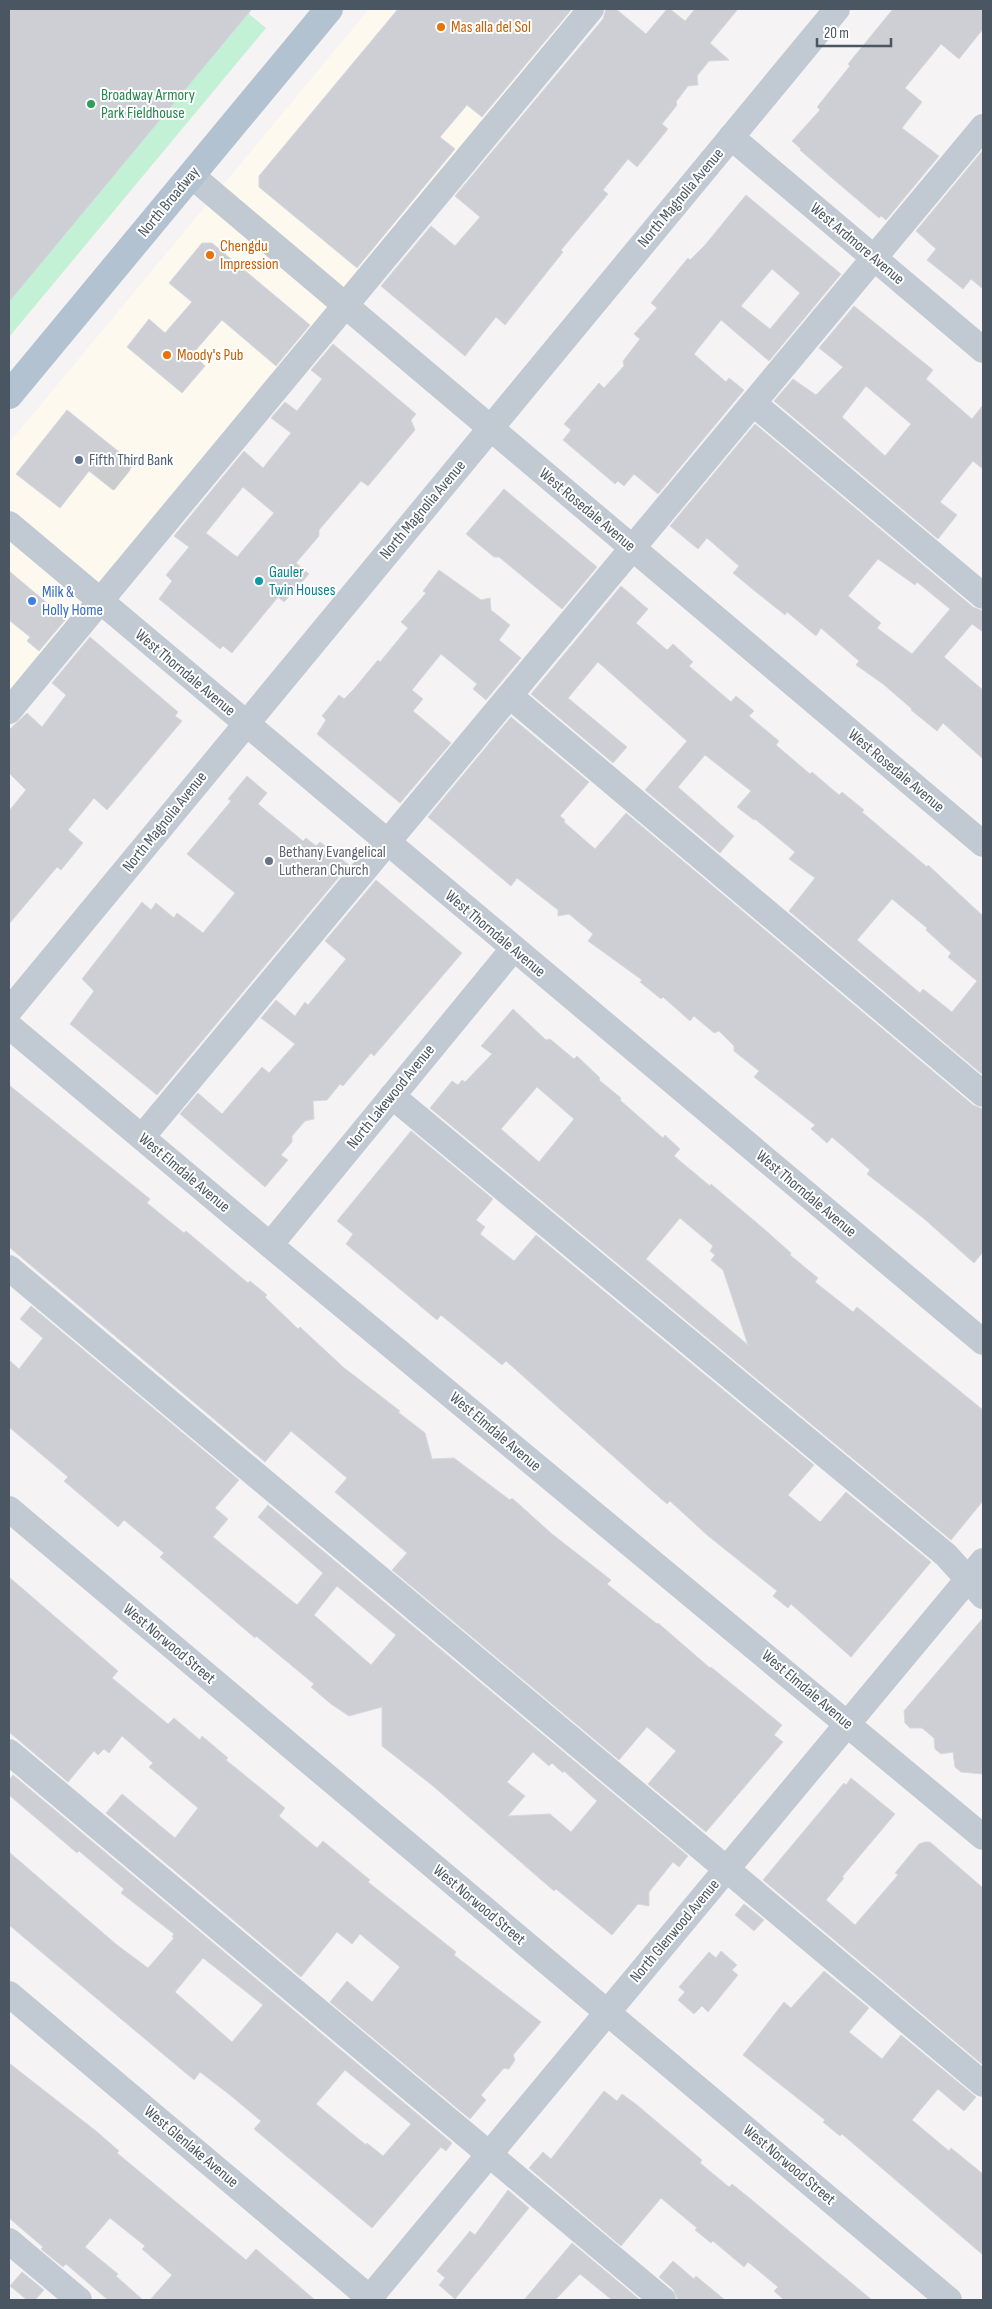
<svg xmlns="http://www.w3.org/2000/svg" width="992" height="2309" font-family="'Sofia Sans Condensed',sans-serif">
<rect width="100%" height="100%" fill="#f5f3f3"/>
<polygon fill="#fdf9ef" points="369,9 588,9 9,710 9,443"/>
<polygon fill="#c3f1d5" points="9,9 243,9 266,28 9,337"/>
<g fill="#cdcfd5" stroke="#d7d9de" fill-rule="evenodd">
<polygon points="9,9 252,9 9,302"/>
<polygon points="398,9 572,9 482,117 467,105 440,137 455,149 357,268 259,187 259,176"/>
<polygon points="606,9 616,9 646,34 667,9 670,9 685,21 695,9 738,9 710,43 729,60 709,61 697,76 698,85 688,86 676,102 677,105 662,124 668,129 637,167 628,159 603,190 608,194 561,250 563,252 505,325 496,317 465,356 381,286 431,226 455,246 480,217 455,196 603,19"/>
<polygon points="893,9 983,9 983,29 959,59 941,44 905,88 922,102 902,128 939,156 886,220 881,216 879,218 832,178 800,150 801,149 792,141 820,110 817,107 850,66 848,64"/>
<polygon points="983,150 983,289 971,279 963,289 927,260 936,249 916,231"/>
<path d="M746,195L841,274L769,361L721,320L694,354L726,382L729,378L744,390L658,494L634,474L624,486L618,481L615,484L563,440L571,430L564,424L599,383L604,388L624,366L623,361L640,339L634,334L657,308L651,303L688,258L690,260L705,245ZM772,269L800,293L770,329L741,306Z"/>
<polygon points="202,243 212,243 310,325 276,366 222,320 195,351 199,354 196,357 205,366 182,393 127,347 149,319 165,333 192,302 169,283"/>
<path d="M854,306L933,370L926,379L972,419L983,405V469L973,461L940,502L957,515L938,539L774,401L793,379L816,395L843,367L819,348ZM866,386L911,424L885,456L842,417Z"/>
<path d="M333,344L416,414L411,420L415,430L368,486L361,481L319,530V536L296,563L309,574L284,602L278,597L232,653L223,646L220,649L159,599L172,581L166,575L189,547L174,536L244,451L263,468L291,433L271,418L285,402L297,411L322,379L311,370ZM243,487L274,513L237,557L206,533Z"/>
<polygon points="67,410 134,464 113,490 89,471 60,508 16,474"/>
<path d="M755,424L973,607L983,611V632L972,624L944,657L983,690V759L943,723L937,731L911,710L912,709L883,684L856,665L859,661L821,628L816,636L787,612L785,615L756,592L733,573L739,566L707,538L698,549L670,526ZM878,559L915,585L917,582L950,609L912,654L877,628L881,623L848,596Z"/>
<polygon points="504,489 597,567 562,609 499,557 494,557 466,534"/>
<polygon points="439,570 481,600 490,598 491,610 510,625 499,640 521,658 486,700 473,689 477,684 441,654 412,690 423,699 413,711 451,743 400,803 317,734 326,720 322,716 339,695 344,699 353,690 378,660 380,662 408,628 401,622 426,593 423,591"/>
<polygon points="9,571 66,619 39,651 27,641 30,637 9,620"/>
<path d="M621,586L648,609L636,623L667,650L673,644L693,662L689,666L731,702L736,696L754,711L749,716L779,741L776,745L810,774L812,772L839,795L842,792L864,810L862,812L927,867L928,865L983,916V1075L789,911L815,878L789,859L795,852L755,819L754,820L737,807L751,791L705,755L678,787L734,836L720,853L645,790L687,741L598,662L568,698L627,747L613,763L531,694ZM892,899L927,928L926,930L951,953L948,957L977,981L952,1012L923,989L920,993L857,940Z"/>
<polygon points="90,637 178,712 175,716 182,721 107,810 94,798 68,830 83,843 61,870 57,867 9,924 9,811 26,790 9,773 9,730 27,713 42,727 66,695 52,683"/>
<polygon points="511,717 589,782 560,816 565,820 564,822 595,849 626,813 973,1105 983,1109 983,1252 974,1263 922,1217 867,1174 870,1170 832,1137 827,1143 811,1129 815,1125 754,1077 759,1071 734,1051 734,1046 719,1031 714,1033 694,1016 690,1021 663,997 661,999 640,982 642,980 588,941 593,934 569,914 558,916 558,910 517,878 511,886 428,817"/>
<polygon points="247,776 267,793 258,804 303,841 306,838 316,846 320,842 349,865 157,1095 70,1024 94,991 82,979 142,902 151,910 156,903 174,918 177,913 203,933 235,893 187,854 231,801 228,799"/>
<polygon points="376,880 462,953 374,1056 371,1053 343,1086 340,1084 327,1100 313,1101 314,1119 305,1121 292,1136 292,1142 281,1155 288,1160 265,1187 180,1114 198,1093 222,1114 262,1067 269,1073 295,1044 261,1018 276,1000 295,1016 305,1002 308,1005 346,959 325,941"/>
<path d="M513,1009L546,1040L550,1039L574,1059L577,1056L600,1078L599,1080L621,1098L620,1100L663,1138L665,1135L680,1149L674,1156L710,1186L711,1184L764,1229L791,1253L790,1255L818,1278L815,1282L853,1312L857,1307L983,1410V1501L951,1540L430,1108L452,1081L458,1085L462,1080L465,1082L492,1054L481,1046ZM537,1087L574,1119L539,1162L501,1129ZM680,1218L713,1246L710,1251L715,1255L711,1260L723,1270L748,1345L646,1259Z"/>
<polygon points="9,1085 150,1199 147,1203 184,1233 186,1231 248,1283 250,1281 267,1295 265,1297 298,1329 300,1327 343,1367 400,1411 398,1412 425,1433 432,1459 454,1458 510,1500 512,1498 552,1534 611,1580 607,1584 657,1624 658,1623 710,1668 711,1667 782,1725 774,1735 783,1742 706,1832 648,1784 676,1751 647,1727 619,1760 392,1570 407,1553 335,1492 347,1478 291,1431 265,1462 9,1247"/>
<polygon points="411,1131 493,1199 476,1220 485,1227 480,1234 514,1261 536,1235 814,1465 788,1495 820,1522 846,1492 931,1562 851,1657 791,1604 788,1608 773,1596 777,1591 707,1535 670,1501 667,1504 651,1490 506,1361 502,1365 441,1315 437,1320 346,1244 353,1234 337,1221"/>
<path d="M31,1306L239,1480L215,1508L228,1519L213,1537L297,1605L323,1573L258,1517L268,1505L688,1856L679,1867L673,1862L649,1892V1906L638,1904L612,1935L556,1889L554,1891L433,1786L382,1746V1707L349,1716L331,1704L311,1687L314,1684L256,1636L255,1638L160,1557L164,1553L124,1520L118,1527L64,1481L68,1477L9,1427V1360L19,1369L43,1338L20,1319ZM337,1586L396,1635L371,1665L314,1615ZM533,1752L549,1766L552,1763L563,1773L564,1771L597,1801L571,1832L550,1814L508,1816L525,1796L507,1782Z"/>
<polygon points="9,1577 118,1671 112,1678 168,1724 174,1718 200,1740 202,1736 228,1758 226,1760 285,1808 279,1816 317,1848 323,1841 370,1880 368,1882 456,1952 454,1955 541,2022 513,2055 515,2060 509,2069 504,2068 481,2095 486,2100 470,2119 330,2002 347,1981 372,2002 400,1967 360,1934 352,1944 337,1932 301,1977 106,1813 122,1794 175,1838 198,1808 149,1767 153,1763 122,1736 109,1753 104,1749 98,1755 94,1751 68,1782 9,1732"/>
<polygon points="983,1618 983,1774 961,1772 955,1767 953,1752 941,1754 935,1749 934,1738 922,1728 910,1728 905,1723 904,1711"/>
<path d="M13,1775L452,2143L446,2151L441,2147L372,2228L254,2129L261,2121L230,2095L200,2072L194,2080L9,1925V1852L117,1945L148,1968L174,1938L172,1937L174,1934L121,1893L124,1889L79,1851L77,1853L9,1795V1780ZM203,1958L263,2005L232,2042L175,1992ZM345,2070L411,2124L383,2156L367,2143L366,2145L316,2104Z"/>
<polygon points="851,1778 895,1814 842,1877 844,1878 826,1900 855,1925 898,1875 895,1873 919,1844 925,1842 930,1842 983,1888 983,2065 763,1880 844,1783 846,1785"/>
<polygon points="744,1904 764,1920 754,1931 735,1915"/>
<polygon points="721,1951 737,1965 732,1970 738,1975 708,2012 702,2006 694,2014 678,2000 685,1992 679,1987 709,1952 716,1958"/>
<polygon points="824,1971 869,2008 849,2032 882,2059 901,2035 976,2097 964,2111 938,2089 912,2120 949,2151 951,2148 983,2174 983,2255 842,2134 840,2136 823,2122 825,2120 743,2055 784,2002 791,2008"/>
<polygon points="9,2063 96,2131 119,2151 117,2153 246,2260 256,2249 315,2300 150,2300 172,2275 142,2249 145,2246 110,2218 85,2247 118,2274 116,2276 143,2300 108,2300 66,2264 63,2267 41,2249 43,2247 9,2218"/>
<polygon points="604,2091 617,2101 622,2094 637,2105 702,2160 700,2163 729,2187 732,2184 747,2196 872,2300 784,2300 774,2291 778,2287 748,2262 744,2267 713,2241 711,2243 695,2230 697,2228 661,2198 621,2246 529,2168 543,2152 551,2159"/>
<polygon points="508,2190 529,2208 455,2299 439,2285 445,2278 437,2271 470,2231 475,2235"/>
<polygon points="572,2243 640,2300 612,2300 580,2274 555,2300 524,2300"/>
<polygon points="673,2261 694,2279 696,2276 725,2300 678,2300 673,2289 659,2277"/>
<polygon points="22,2272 44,2290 35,2300 27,2300 10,2286"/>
</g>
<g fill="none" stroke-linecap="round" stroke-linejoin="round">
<polyline stroke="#caccce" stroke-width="26" stroke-dasharray="26 13" stroke-linecap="butt" points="104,482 125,456"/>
<g stroke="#c1cad2" stroke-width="26">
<polyline points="731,137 983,350"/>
<polyline points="191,175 983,844"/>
<polyline points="753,403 983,596"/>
<polyline points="9,524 983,1342"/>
<polyline points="510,696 983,1094"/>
<polyline points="9,711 591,9"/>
<polyline points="9,1011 837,9"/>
<polyline points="9,1026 270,1245 983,1837"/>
<polyline points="392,1096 946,1555 983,1596"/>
<polyline points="142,1137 983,127"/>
<polyline points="270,1245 513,949"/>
<polyline points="9,1268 983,2084"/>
<polyline points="9,1509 949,2300"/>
<polyline points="9,1752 663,2300"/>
<polyline points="9,1994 372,2300"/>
<polyline points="9,2241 79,2300"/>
<polyline points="368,2300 983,1561"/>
</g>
<polyline stroke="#b3c2d1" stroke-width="28" points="9,395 329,9"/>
</g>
<g fill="#e8710a" stroke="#fff" stroke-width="2">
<circle cx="441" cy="27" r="5"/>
<circle cx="210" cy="255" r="5"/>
<circle cx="167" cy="355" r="5"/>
</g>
<circle fill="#2e9e5b" stroke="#fff" stroke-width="2" cx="91" cy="104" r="5"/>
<circle fill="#5c6f8a" stroke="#fff" stroke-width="2" cx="79" cy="460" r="5"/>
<circle fill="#0f9aa8" stroke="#fff" stroke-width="2" cx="259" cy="581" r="5"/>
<circle fill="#3f7fe0" stroke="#fff" stroke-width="2" cx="32" cy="601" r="5"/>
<circle fill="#6b7280" stroke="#fff" stroke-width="2" cx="269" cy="861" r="5"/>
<g text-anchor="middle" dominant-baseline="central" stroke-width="4" stroke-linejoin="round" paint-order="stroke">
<g font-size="16" fill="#c56008" stroke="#fff" text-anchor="start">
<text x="451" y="27">Mas alla del Sol</text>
<text x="220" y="246">Chengdu<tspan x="220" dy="18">Impression</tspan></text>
<text x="177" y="355">Moody's Pub</text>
</g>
<g font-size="16" fill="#27864d" stroke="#fff" text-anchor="start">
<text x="101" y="95">Broadway Armory<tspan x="101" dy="18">Park Fieldhouse</tspan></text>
</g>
<g font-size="16" fill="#4a5661" stroke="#fff">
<text transform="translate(681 198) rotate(-50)">North Magnolia Avenue</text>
<text transform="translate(169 202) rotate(-50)">North Broadway</text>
<text transform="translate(857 244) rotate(40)">West Ardmore Avenue</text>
<text transform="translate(423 510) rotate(-50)">North Magnolia Avenue</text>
<text transform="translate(587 510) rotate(40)">West Rosedale Avenue</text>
<text transform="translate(185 673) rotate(40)">West Thorndale Avenue</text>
<text transform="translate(896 771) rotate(40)">West Rosedale Avenue</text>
<text transform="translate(165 822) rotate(-51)">North Magnolia Avenue</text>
<text transform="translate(495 934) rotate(40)">West Thorndale Avenue</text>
<text transform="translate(391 1097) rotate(-51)">North Lakewood Avenue</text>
<text transform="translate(184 1173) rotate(40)">West Elmdale Avenue</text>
<text transform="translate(806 1194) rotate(40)">West Thorndale Avenue</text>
<text transform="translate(495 1432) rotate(40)">West Elmdale Avenue</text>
<text transform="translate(169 1644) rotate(40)">West Norwood Street</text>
<text transform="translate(807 1690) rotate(40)">West Elmdale Avenue</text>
<text transform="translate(479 1905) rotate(40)">West Norwood Street</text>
<text transform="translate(675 1931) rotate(-50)">North Glenwood Avenue</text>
<text transform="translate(191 2147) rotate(40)">West Glenlake Avenue</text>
<text transform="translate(789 2165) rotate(40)">West Norwood Street</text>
</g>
<g font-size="16" fill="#4e5e75" stroke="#fff" text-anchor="start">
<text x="89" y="460">Fifth Third Bank</text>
</g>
<g font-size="16" fill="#0d838f" stroke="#fff" text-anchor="start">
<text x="269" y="572">Gauler<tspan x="269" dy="18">Twin Houses</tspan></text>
</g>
<g font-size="16" fill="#366cbe" stroke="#fff" text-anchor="start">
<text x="42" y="592">Milk &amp;<tspan x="42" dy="18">Holly Home</tspan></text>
</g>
<g font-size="16" fill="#5b616d" stroke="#fff" text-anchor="start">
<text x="279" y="852">Bethany Evangelical<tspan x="279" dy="18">Lutheran Church</tspan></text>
</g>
</g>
<rect width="992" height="2309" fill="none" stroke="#4a5661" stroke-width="20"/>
<path d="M817 38v8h74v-8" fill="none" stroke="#4a5661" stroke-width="2.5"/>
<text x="824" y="38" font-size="15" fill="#4a5661" stroke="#ffffff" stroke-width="4" paint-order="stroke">20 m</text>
</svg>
